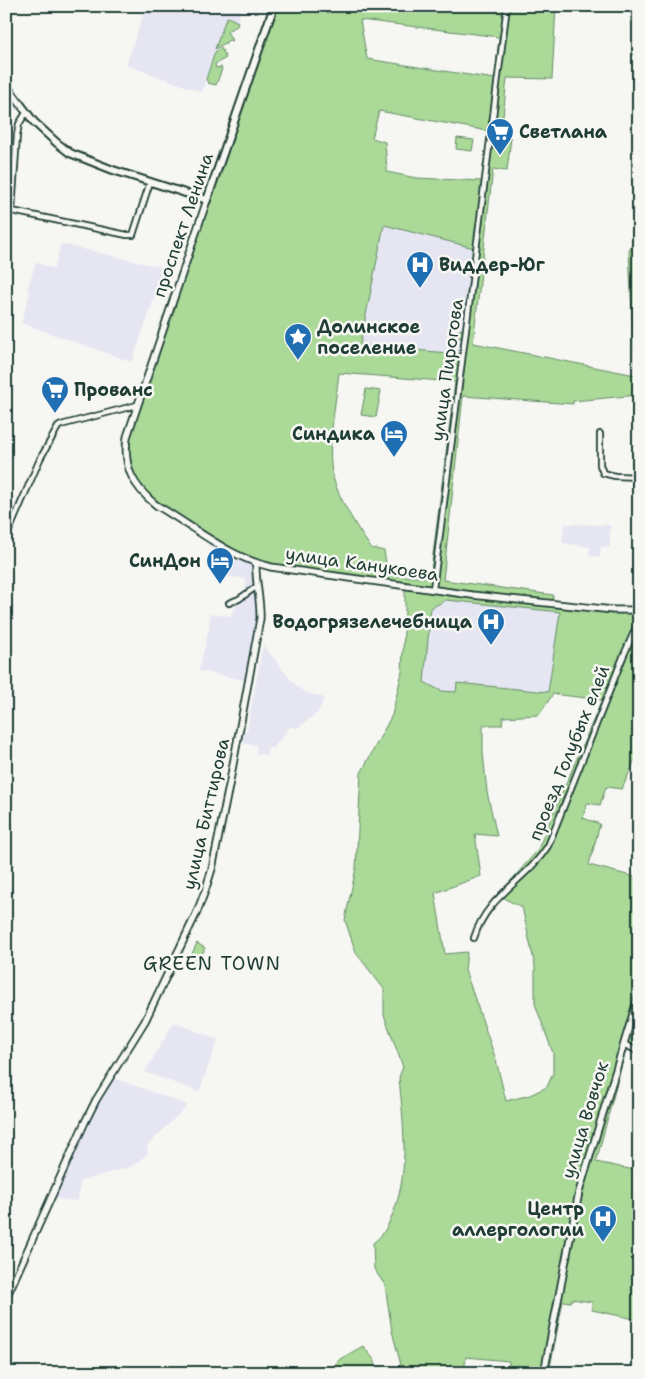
<svg xmlns="http://www.w3.org/2000/svg" width="645" height="1379" font-family="'Shantell Sans',sans-serif">
<rect width="100%" height="100%" fill="#f6f6f2"/>
<filter id="ink" filterUnits="userSpaceOnUse"><feTurbulence type="fractalNoise" baseFrequency=".02" numOctaves="2"/><feDisplacementMap in="SourceGraphic" scale="10" xChannelSelector="R" yChannelSelector="G"/><feConvolveMatrix kernelMatrix="1 2 1 2 8 2 1 2 1" color-interpolation-filters="sRGB"/></filter>
<g filter="url(#ink)">
<g fill="#e6e6f3">
<polygon points="146,6 239,6 238,10 241,11 238,21 226,19 202,92 126,65"/>
<polygon points="384,224 474,248 465,329 458,337 463,339 460,354 359,345"/>
<polygon points="61,244 165,268 132,362 21,323 30,292 27,290 36,262 54,269"/>
<polygon points="565,524 610,525 610,547 601,547 600,557 589,556 590,547 562,543"/>
<polygon points="212,539 256,563 260,608 249,681 199,671 209,628 210,614 230,616 238,603 237,598 246,588 246,579 218,575 220,566 217,553 208,545"/>
<polygon points="446,600 560,612 548,692 457,683 456,692 441,691 424,682 431,608"/>
<polygon points="263,645 296,686 306,693 322,697 324,699 318,712 305,723 297,728 290,727 273,748 268,747 266,755 257,754 256,745 242,743 244,731 247,730"/>
<polygon points="174,1022 218,1040 199,1092 145,1072"/>
<polygon points="111,1077 188,1105 147,1146 148,1154 132,1166 80,1181 78,1201 63,1200 51,1197 85,1122"/>
</g>
<g fill="#aad998" stroke="#648b66" fill-rule="evenodd">
<path d="M274,6H556L552,79L507,78L501,136L511,138L507,171L493,169L473,343L635,375L629,251L639,231V395L573,401V404L463,396L443,580L553,595V604L639,610V750L622,789L606,787L600,805L587,803L583,818L600,824L589,865L639,878V1018L631,1040L639,1045V1056L626,1049L596,1162L639,1171V1320L592,1310V1302L572,1299L570,1302L563,1301L549,1373H508L509,1361L466,1357L464,1373H403L392,1331L385,1285L374,1269L373,1243C385,1234 388,1225 394,1211C410,1168 403,1122 399,1077L403,1067L384,1015V989L356,953L345,920L356,868L361,773L392,715L402,672L405,610V585L256,563L156,505L135,483L126,448ZM360,20L499,37L495,79L367,59ZM379,111L488,131L482,181L416,178L387,172L385,142L372,138ZM384,225L474,248L465,329L459,330L458,337L462,339L459,354L360,345ZM339,373L455,382L430,578L388,575L384,551L371,548C357,528 337,496 332,473C327,446 336,401 339,373ZM446,600L560,612L548,692L457,683L456,692L441,691L424,682L431,608ZM553,694L602,700L537,851L500,893L507,900L522,907L535,966V1004L553,1053V1073L547,1087L530,1095L506,1101L496,1060L465,970L467,952L445,954L435,893L481,876L475,834L497,836L487,792L483,753V725H502L503,717L539,715Z"/>
<polygon points="228,17 238,22 237,26 227,31 232,41 229,40 226,42 226,44 225,43 215,49 226,18"/>
<polygon points="221,48 226,58 215,64 216,68 221,67 222,69 216,85 208,83 206,79 215,52"/>
<polygon points="457,138 474,140 472,151 456,149"/>
<polygon points="366,389 381,391 376,417 361,415"/>
<polygon points="197,943 205,948 196,967 188,962"/>
<polygon points="363,1346 375,1361 376,1373 327,1373 340,1359"/>
</g>
<g fill="none" stroke-linecap="round" stroke-linejoin="round">
<defs>
<g id="minor">
<polyline points="26,113 19,124 17,135 12,211 127,235 133,235 150,182"/>
<polyline points="600,434 600,465 603,473 615,476 639,477"/>
<polyline points="6,538 40,459 58,427 61,425 137,405"/>
<path d="M433,589C457,395 484,201 507,6"/>
<polyline points="229,603 239,599 256,587"/>
<path d="M474,938C487,895 525,882 548,846L623,657L637,625L639,616"/>
<polyline points="624,1044 639,1052"/>
</g>
<g id="tertiary">
<path d="M207,200L127,437C123,468 133,486 156,505C193,526 228,557 271,567L472,595L613,610H639"/>
<path d="M6,1298L85,1122L96,1100L145,1021L197,912L205,891L212,869L229,786L260,619C261,600 255,582 256,563"/>
<polyline points="544,1373 579,1192 639,994"/>
</g>
<polyline id="secondary" points="6,85 34,122 57,143 70,153 113,170 207,200 274,6"/>
</defs>
<use href="#minor" stroke="#1f3d34" stroke-width="8"/>
<use href="#tertiary" stroke="#1f3d34" stroke-width="9"/>
<use href="#secondary" stroke="#1f3d34" stroke-width="10"/>
<use href="#minor" stroke="#f6f6f2" stroke-width="4.5"/>
<use href="#tertiary" stroke="#f6f6f2" stroke-width="5.5"/>
<use href="#secondary" stroke="#f6f6f2" stroke-width="6"/>
</g>
</g>
<defs>
<symbol id="supermarket-pin" viewBox="-11 -11 22 30"><path d="M0 17L-7.5 6A9.5 9.5 0 1 1 7.5 6Z" fill="#1f6fb2" stroke="#f6f6f2"/><path d="M-6-5.5h2.5l.6 2H6L4.5 2H-2.5L-4.4-4H-6ZM-1.5 3.2a1.3 1.3 0 1 0 .1 0ZM3 3.2a1.3 1.3 0 1 0 .1 0Z" fill="#fff"/></symbol>
<symbol id="hospital-pin" viewBox="-11 -11 22 30"><path d="M0 17L-7.5 6A9.5 9.5 0 1 1 7.5 6Z" fill="#1f6fb2" stroke="#f6f6f2"/><path d="M-5-5h3v3.5h4V-5h3V5h-3V1.5h-4V5h-3Z" fill="#fff"/></symbol>
<symbol id="sight-pin" viewBox="-11 -11 22 30"><path d="M0 17L-7.5 6A9.5 9.5 0 1 1 7.5 6Z" fill="#1f6fb2" stroke="#f6f6f2"/><path d="M0-6L1.8-2.2L6-1.7L2.9 1.2L3.7 5.4L0 3.3L-3.7 5.4L-2.9 1.2L-6-1.7L-1.8-2.2Z" fill="#fff"/></symbol>
<symbol id="hotel-pin" viewBox="-11 -11 22 30"><path d="M0 17L-7.5 6A9.5 9.5 0 1 1 7.5 6Z" fill="#1f6fb2" stroke="#f6f6f2"/><path d="M-6-4.5h1.5V1H6V5H4.5V3h-9V5H-6ZM-4 0a1.8 1.8 0 1 1 3.6 0ZM.5 0V-2.5h3Q6-2.5 6 0Z" fill="#fff"/></symbol>
</defs>
<g fill-rule="evenodd">
<use href="#supermarket-pin" x="484" y="116" width="32" height="43"/>
<use href="#hospital-pin" x="404" y="249" width="32" height="43"/>
<use href="#sight-pin" x="282" y="321" width="32" height="43"/>
<use href="#supermarket-pin" x="39" y="374" width="32" height="43"/>
<use href="#hotel-pin" x="378" y="418" width="32" height="43"/>
<use href="#hotel-pin" x="204" y="545" width="32" height="43"/>
<use href="#hospital-pin" x="475" y="606" width="32" height="43"/>
<use href="#hospital-pin" x="587" y="1203" width="32" height="43"/>
</g>
<g text-anchor="middle" dominant-baseline="central" stroke-width="5" stroke-linejoin="round" paint-order="stroke">
<g font-size="18" font-weight="bold" fill="#1f3d34" stroke="#f6f6f2" text-anchor="start">
<text x="519" y="132">Светлана</text>
<text x="439" y="265">Виддер-Юг</text>
<text x="317" y="327">Долинское<tspan x="317" dy="21">поселение</tspan></text>
<text x="74" y="390">Прованс</text>
<text x="375" y="434" text-anchor="end">Синдика</text>
<text x="201" y="561" text-anchor="end">СинДон</text>
<text x="472" y="622" text-anchor="end">Водогрязелечебница</text>
<text x="584" y="1209" text-anchor="end">Центр<tspan x="584" dy="21">аллергологии</tspan></text>
</g>
<g font-size="18" fill="#1f3d34" stroke="#f6f6f2">
<text transform="translate(183 225) rotate(-71)">проспект Ленина</text>
<text transform="translate(447 370) rotate(-82)">улица Пирогова</text>
<text transform="translate(362 564) rotate(8)">улица Канукоева</text>
<text transform="translate(569 753) rotate(-68)">проезд Голубых елей</text>
<text transform="translate(206 814) rotate(-77)">улица Биттирова</text>
<text transform="translate(585 1120) rotate(-73)">улица Вовчок</text>
</g>
<g font-size="19" letter-spacing="1" fill="#1f3d34" stroke="#f6f6f2">
<text x="212" y="963">GREEN TOWN</text>
</g>
</g>
<rect width="645" height="1379" fill="none" stroke="#f6f6f2" stroke-width="25"/>
<rect x="12" y="12" width="620" height="1354" fill="none" stroke="#1f3d34" stroke-width="2" filter="url(#ink)"/>
</svg>
